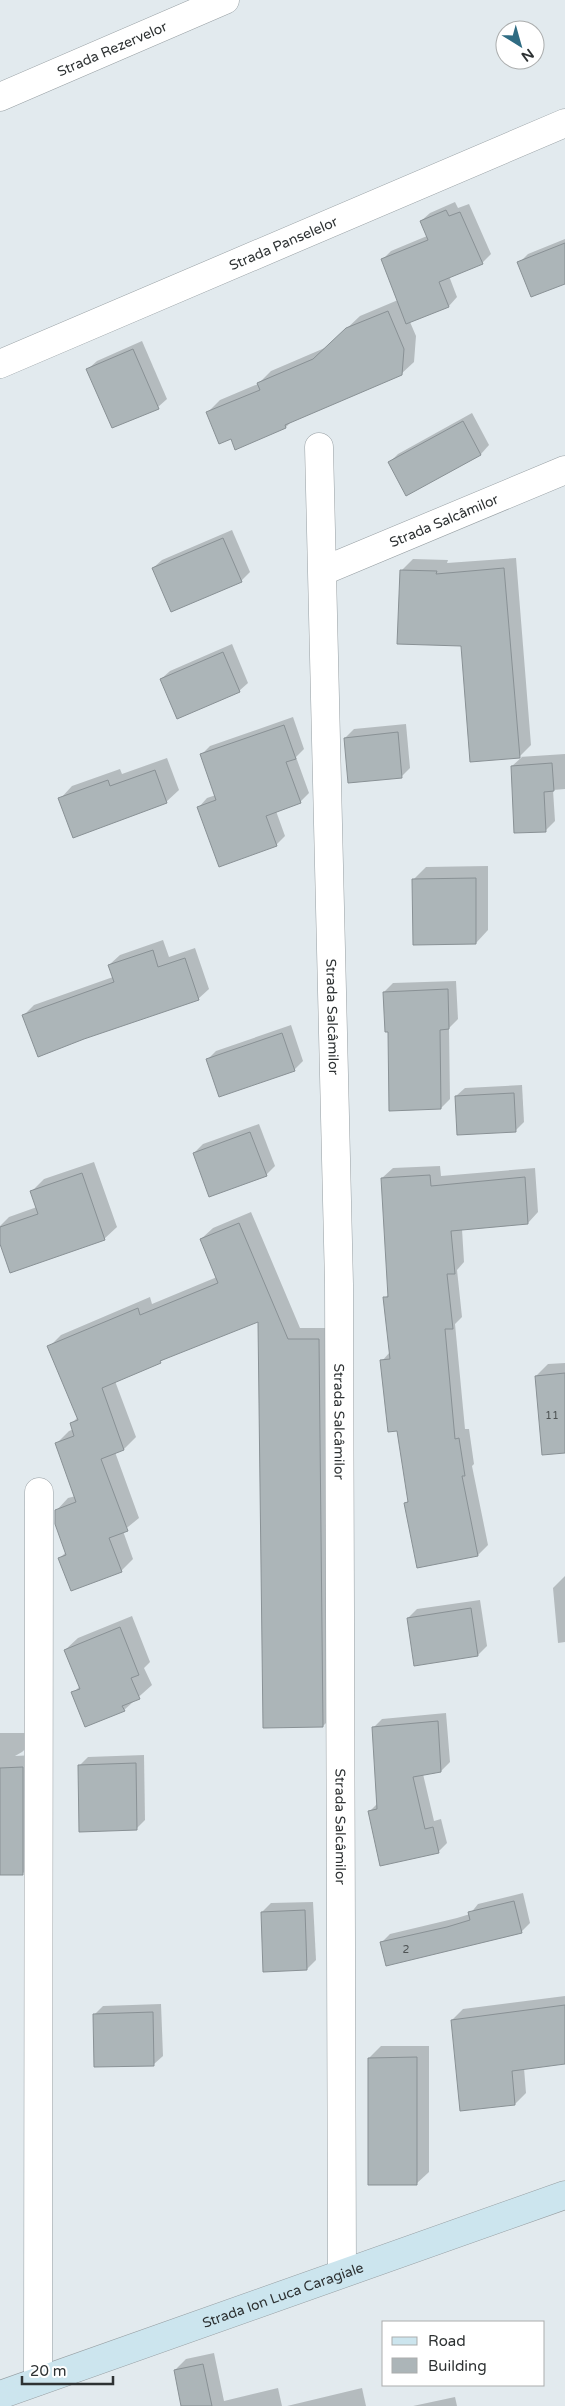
<svg xmlns="http://www.w3.org/2000/svg" width="565" height="2406" font-family="'Varela Round',sans-serif">
<rect width="100%" height="100%" fill="#e2eaee"/>
<g fill="#0003">
<polygon points="455,202 458,208 469,204 491,254 482,263 449,276 457,297 449,306 410,322 416,336 414,362 401,374 292,421 286,427 236,448 231,438 208,412 220,400 258,384 271,371 327,347 360,316 398,300 382,260 391,251 427,236 421,221 430,213"/>
<polygon points="565,239 565,282 519,263 528,254"/>
<polygon points="142,341 167,399 158,407 88,369 97,361"/>
<polygon points="472,413 489,445 481,454 407,494 390,462 398,454"/>
<polygon points="232,530 250,572 241,581 153,568 162,560"/>
<polygon points="516,558 531,745 519,757 565,754 565,789 553,790 555,821 545,831 512,766 522,757 471,760 462,645 401,571 413,559 448,560 447,563"/>
<polygon points="232,644 248,683 239,691 161,679 170,671"/>
<polygon points="293,717 304,749 296,757 309,793 300,802 276,811 285,836 276,845 199,807 207,798 216,795 201,755 210,746"/>
<polygon points="406,724 410,768 402,776 345,738 354,729"/>
<polygon points="167,758 179,790 166,802 60,799 72,786 120,769 122,774"/>
<polygon points="488,866 488,930 476,943 414,879 426,867"/>
<polygon points="163,940 169,957 195,948 209,989 198,999 24,1015 34,1005 113,977 109,965 120,955"/>
<polygon points="456,981 458,1019 449,1028 450,1099 441,1108 389,1031 384,992 393,983"/>
<polygon points="291,1025 303,1061 294,1070 207,1060 216,1051"/>
<polygon points="522,1085 524,1122 515,1131 456,1096 465,1088"/>
<polygon points="259,1124 275,1166 266,1175 194,1153 203,1144"/>
<polygon points="94,1162 117,1227 104,1239 0,1241 0,1226 9,1217 37,1207 32,1191 44,1179"/>
<polygon points="440,1166 441,1176 535,1168 538,1212 528,1223 462,1229 464,1262 457,1270 462,1317 455,1324 465,1429 469,1429 474,1464 472,1466 488,1545 478,1555 406,1503 409,1500 398,1430 382,1361 390,1352 385,1298 389,1294 382,1178 393,1168"/>
<polygon points="251,1212 300,1328 331,1328 335,1714 323,1726 259,1320 164,1358 160,1362 115,1381 136,1437 124,1449 115,1452 139,1518 123,1531 133,1559 121,1571 59,1559 66,1552 56,1511 68,1498 76,1496 57,1443 69,1431 74,1429 71,1424 78,1417 49,1347 61,1335 150,1297 152,1304 217,1277 201,1239 213,1228"/>
<polygon points="565,1363 565,1452 536,1376 548,1364"/>
<polygon points="565,1576 565,1642 558,1643 553,1588"/>
<polygon points="480,1600 487,1646 478,1655 408,1618 417,1609"/>
<polygon points="132,1616 150,1662 144,1668 152,1685 124,1710 73,1693 80,1686 65,1650 78,1638"/>
<polygon points="446,1713 450,1762 441,1771 423,1774 434,1821 441,1819 447,1843 438,1852 369,1812 377,1804 373,1728 382,1719"/>
<polygon points="0,1733 35,1733 35,1740 22,1752 15,1756 35,1755 35,1861 22,1874 0,1873"/>
<polygon points="144,1755 145,1820 136,1829 79,1766 88,1757"/>
<polygon points="523,1893 530,1923 521,1932 381,1943 390,1934 457,1918 470,1914 478,1904"/>
<polygon points="313,1902 316,1960 307,1969 262,1912 271,1903"/>
<polygon points="565,1996 565,2062 524,2068 526,2093 515,2104 452,2020 463,2009"/>
<polygon points="161,2004 163,2056 154,2064 94,2015 103,2006"/>
<polygon points="381,2046 429,2046 429,2172 416,2184 369,2058"/>
<polygon points="214,2353 224,2401 278,2388 282,2406 182,2406 175,2370 186,2359"/>
<polygon points="362,2388 366,2406 287,2406"/>
<polygon points="455,2397 457,2406 413,2406"/>
</g>
<g fill="#acb5b8" stroke="#899195">
<polygon points="446,210 449,216 460,212 483,264 439,282 449,307 406,324 381,259 428,240 420,221"/>
<polygon points="565,243 565,284 531,297 517,262"/>
<polygon points="388,311 404,349 402,375 285,425 286,428 235,450 231,439 219,444 206,412 260,390 257,383 313,359 346,328"/>
<polygon points="133,349 159,409 112,428 86,369"/>
<polygon points="463,421 481,455 406,496 388,462"/>
<polygon points="223,538 242,582 171,612 152,568"/>
<polygon points="504,568 520,758 470,762 461,646 397,644 400,570 437,571 436,574"/>
<polygon points="223,652 240,692 177,719 160,679"/>
<polygon points="284,725 296,759 286,762 301,803 266,816 277,846 219,867 197,807 216,800 200,754"/>
<polygon points="398,732 402,778 348,783 344,738"/>
<polygon points="552,763 554,791 544,792 546,832 514,833 511,766"/>
<polygon points="155,770 167,803 73,838 58,798 108,780 110,786"/>
<polygon points="476,878 476,944 413,945 412,879"/>
<polygon points="153,950 158,967 185,958 199,1000 84,1039 38,1057 22,1015 114,982 108,965"/>
<polygon points="448,989 449,1029 440,1030 441,1109 389,1111 388,1032 385,1032 383,992"/>
<polygon points="282,1033 295,1071 219,1097 206,1059"/>
<polygon points="514,1093 516,1132 457,1135 455,1096"/>
<polygon points="250,1132 267,1176 209,1197 193,1153"/>
<polygon points="82,1173 105,1240 10,1273 0,1244 0,1227 38,1214 30,1191"/>
<polygon points="430,1175 431,1186 525,1177 528,1224 451,1231 455,1274 447,1274 453,1329 445,1329 455,1439 459,1438 465,1476 462,1476 478,1556 417,1568 404,1503 408,1502 397,1431 388,1432 380,1360 390,1359 383,1297 388,1297 381,1178"/>
<polygon points="239,1223 288,1339 319,1339 323,1727 263,1728 258,1322 160,1361 161,1363 102,1388 124,1450 101,1459 128,1531 109,1538 122,1572 71,1591 58,1558 66,1555 55,1524 55,1510 76,1502 55,1443 74,1436 70,1423 78,1420 47,1346 138,1308 140,1315 218,1283 200,1239"/>
<polygon points="565,1373 565,1453 542,1455 535,1376"/>
<polygon points="471,1608 478,1656 414,1666 407,1618"/>
<polygon points="120,1627 139,1675 131,1678 140,1699 122,1706 125,1711 85,1727 71,1692 80,1689 64,1650"/>
<polygon points="438,1721 441,1772 413,1777 425,1829 433,1827 439,1853 380,1866 368,1811 377,1809 372,1727"/>
<polygon points="136,1763 137,1830 79,1832 78,1765"/>
<polygon points="23,1767 23,1875 0,1875 0,1768"/>
<polygon points="514,1901 522,1933 386,1966 380,1942 447,1927 470,1920 468,1912"/>
<polygon points="305,1910 307,1970 263,1972 261,1912"/>
<polygon points="565,2005 565,2064 512,2071 515,2105 460,2111 451,2020"/>
<polygon points="153,2012 154,2066 94,2067 93,2014"/>
<polygon points="417,2057 417,2185 368,2185 368,2058"/>
<polygon points="203,2364 212,2406 181,2406 174,2370"/>
</g>
<g fill="none" stroke-linecap="round" stroke-linejoin="round">
<defs>
<g id="minor">
<path id="s1" d="M0,97L225,0"/>
<path id="s2" d="M0,364L565,123"/>
<path id="s3" d="M319,447L339,1284L342,2272"/>
<path id="s4" d="M323,571L565,470"/>
<polyline points="38,2381 39,1492"/>
</g>
<g id="secondary">
<path id="s5" d="M0,2395L565,2195"/>
</g>
</defs>
<use href="#minor" stroke="#979fa3" stroke-width="29"/>
<use href="#secondary" stroke="#979fa3" stroke-width="29"/>
<use href="#minor" stroke="#fff" stroke-width="28"/>
<use href="#secondary" stroke="#cce5ee" stroke-width="28"/>
</g>
<g text-anchor="middle" dominant-baseline="central" stroke-width="4.5" stroke-linejoin="round" paint-order="stroke">
<g font-size="11" fill="#4e5354">
<text x="552" y="1415">11</text>
<text x="406" y="1949">2</text>
</g>
<g font-size="14" fill="#2e3233" stroke="#fff">
<text stroke="none"><textPath href="#s1" startOffset="122">Strada Rezervelor</textPath></text>
<text stroke="none"><textPath href="#s2" startOffset="308">Strada Panselelor</textPath></text>
<text stroke="none"><textPath href="#s4" startOffset="131">Strada Salcâmilor</textPath></text>
<text stroke="none"><textPath href="#s3" startOffset="570">Strada Salcâmilor</textPath></text>
<text stroke="none"><textPath href="#s3" startOffset="975">Strada Salcâmilor</textPath></text>
<text stroke="none"><textPath href="#s3" startOffset="1380">Strada Salcâmilor</textPath></text>
<text stroke="none"><textPath href="#s5" startOffset="300">Strada Ion Luca Caragiale</textPath></text>
</g>
</g>
<rect x="382" y="2321" width="162" height="65" fill="#ffffff" stroke="#abadad"/>
<rect x="392" y="2337" width="25" height="8" fill="#cce5ee" stroke="#abadad"/>
<text x="428" y="2346" font-size="15" fill="#2e3233">Road</text>
<rect x="392" y="2358" width="25" height="15" fill="#acb5b8" stroke="#abadad"/>
<text x="428" y="2371" font-size="15" fill="#2e3233">Building</text>
<g transform="translate(520 45) rotate(143)"><circle r="24" fill="#ffffff" stroke="#abadad"/>
<path d="M0-4L9 19L0 12L-9 19Z" fill="#2f6c83"/>
<text y="-8" font-size="14" font-weight="bold" text-anchor="middle" fill="#2e3233">N</text>
</g>
<path d="M22 2376v8h91v-8" fill="none" stroke="#2e3233" stroke-width="2.5"/>
<text x="30" y="2376" font-size="15" fill="#2e3233" stroke="#ffffff" stroke-width="4" paint-order="stroke">20 m</text>
</svg>
